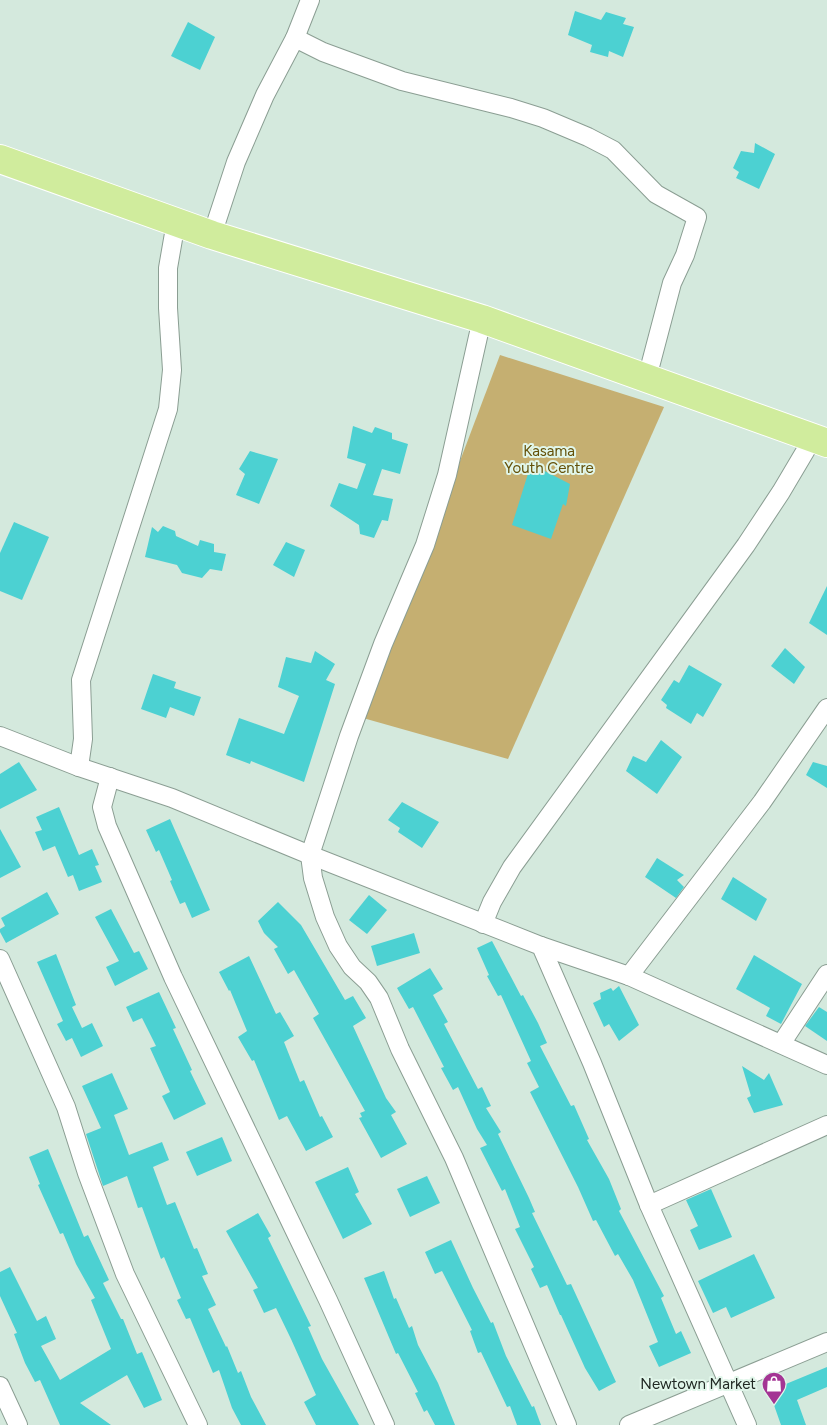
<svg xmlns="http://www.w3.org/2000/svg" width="827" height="1425" font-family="Figtree,sans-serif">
<rect width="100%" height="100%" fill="#d4e9dd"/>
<polygon fill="#c5af71" points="500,355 664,407 508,759 363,718"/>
<g fill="#4cd1d2">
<polygon points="575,11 601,20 606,12 626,18 623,24 634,27 623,57 609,51 608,57 590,52 592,45 568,35"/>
<polygon points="188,22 215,37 200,70 171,56"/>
<polygon points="755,143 775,154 759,189 736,178 739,172 733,168 741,151 754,153"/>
<polygon points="353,426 372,433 375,427 392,433 392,439 408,444 400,474 382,469 373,495 393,499 388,521 382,520 374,538 360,534 359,525 330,506 339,483 357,489 366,464 347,458"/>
<polygon points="250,451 278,459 259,504 236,495 245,474 239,469"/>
<polygon points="531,464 570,484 566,506 563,504 551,539 512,525"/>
<polygon points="14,522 49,537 22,600 0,591 0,553"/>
<polygon points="163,526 175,531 176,536 198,546 200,540 214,544 214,552 226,554 222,571 210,569 202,578 182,573 177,565 145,557 152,527 158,532"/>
<polygon points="286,542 305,550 294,577 273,565"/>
<polygon points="827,586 827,635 809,623"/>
<polygon points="785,648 805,667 794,684 771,666"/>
<polygon points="315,651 335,664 326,680 335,684 304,782 251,761 250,764 226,755 239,718 284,734 299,696 278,687 286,657 311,663"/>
<polygon points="689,665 722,684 703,717 697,713 691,724 666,708 667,705 661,700 674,680 679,683"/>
<polygon points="153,674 176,682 174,688 201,697 194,716 170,707 166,718 141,709"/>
<polygon points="661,740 682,757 657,794 626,771 633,756 646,762"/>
<polygon points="19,762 37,790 0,809 0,774"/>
<polygon points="813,762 827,766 827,788 806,775"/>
<polygon points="402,802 439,822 422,848 398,832 400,828 388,820"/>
<polygon points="59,807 79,855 92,849 99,865 95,866 102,882 79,891 73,875 68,877 55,846 43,851 35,832 42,830 36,817"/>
<polygon points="170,819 210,910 192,918 185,902 180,904 170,881 172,880 159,850 156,852 146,830"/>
<polygon points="0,829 21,867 0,878"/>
<polygon points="657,858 684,875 677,880 684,887 676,898 645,877"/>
<polygon points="733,877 767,899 756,921 721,899"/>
<polygon points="47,892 59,914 6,943 0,932 0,929 5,926 1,918"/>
<polygon points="369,895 387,910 367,934 349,920"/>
<polygon points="278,902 301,925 345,1000 353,996 366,1018 353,1026 386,1098 396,1112 391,1115 407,1144 381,1158 359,1118 362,1117 360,1113 365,1111 313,1018 319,1014 294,970 288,974 274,949 278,947 264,933 258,921"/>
<polygon points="111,909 134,953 139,951 148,969 115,986 106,967 119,961 95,917"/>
<polygon points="414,933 420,953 377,966 371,946"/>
<polygon points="492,941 521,996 523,995 538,1023 547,1043 540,1046 571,1106 574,1105 589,1139 587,1140 609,1179 621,1209 619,1211 664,1296 661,1298 676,1334 681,1331 691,1353 659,1367 649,1346 658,1342 633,1280 618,1254 615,1256 596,1220 593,1221 578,1187 530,1092 539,1087 527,1063 531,1061 501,995 498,996 487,976 489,975 477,948"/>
<polygon points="56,954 76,1005 72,1007 82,1028 92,1023 103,1046 81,1057 72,1038 66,1041 57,1024 63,1021 37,962"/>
<polygon points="754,955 802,984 781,1024 766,1016 770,1008 736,989"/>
<polygon points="249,956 276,1014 280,1012 294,1036 284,1042 300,1082 304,1080 320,1117 322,1116 333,1137 306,1151 287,1116 279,1120 254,1060 252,1061 238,1037 247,1031 230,990 229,991 219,972"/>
<polygon points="430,968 443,989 433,995 448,1022 444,1024 478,1089 482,1087 491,1106 486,1108 501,1132 498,1134 529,1198 535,1212 532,1213 567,1285 571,1284 616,1382 599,1391 585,1368 561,1315 560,1315 547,1285 540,1288 531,1269 534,1267 515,1229 520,1227 505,1189 502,1191 480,1148 487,1145 477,1129 458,1087 453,1090 441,1068 444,1067 413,1007 409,1009 397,988"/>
<polygon points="619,986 639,1025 619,1041 609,1024 604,1027 593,1003 601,999 600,993 611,988 613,991"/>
<polygon points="159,992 176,1028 173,1029 192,1070 190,1071 206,1104 174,1120 162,1096 170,1092 150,1048 156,1046 142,1018 133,1022 126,1007"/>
<polygon points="819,1007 827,1012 827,1041 805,1026"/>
<polygon points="742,1066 764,1080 769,1073 783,1105 754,1113 747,1098 751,1096"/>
<polygon points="112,1073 128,1109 114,1115 129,1155 162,1142 169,1160 153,1167 167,1205 175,1202 194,1249 197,1248 208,1274 202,1276 216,1305 208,1309 226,1347 227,1346 238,1373 241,1371 251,1397 266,1425 241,1425 232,1408 219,1370 213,1373 190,1318 186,1319 177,1300 181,1298 164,1257 161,1259 142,1207 138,1208 127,1176 103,1186 86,1134 101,1128 82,1086"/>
<polygon points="222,1137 232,1161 197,1176 186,1152"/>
<polygon points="48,1149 84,1237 88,1235 109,1280 103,1283 121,1319 123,1319 137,1354 142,1352 162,1400 144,1408 127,1375 80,1403 111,1425 60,1425 40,1380 35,1382 25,1363 14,1334 17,1333 0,1296 0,1272 10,1267 37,1321 46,1316 56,1339 41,1346 60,1380 111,1349 91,1300 95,1298 76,1264 63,1233 60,1234 38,1185 40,1184 29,1157"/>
<polygon points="348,1167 359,1192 355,1194 372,1224 343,1239 315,1182"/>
<polygon points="427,1176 440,1203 410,1217 397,1189"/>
<polygon points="711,1189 732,1237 699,1250 690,1230 698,1226 686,1200"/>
<polygon points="258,1213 271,1236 268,1238 311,1326 308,1327 322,1359 359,1425 316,1425 304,1402 316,1395 291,1339 276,1308 264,1313 253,1290 258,1288 226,1231"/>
<polygon points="451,1240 473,1288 491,1323 493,1322 506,1356 532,1407 534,1406 541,1425 517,1425 510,1406 507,1407 481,1352 478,1353 470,1331 472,1330 442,1271 435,1274 425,1252"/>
<polygon points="754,1254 775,1298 731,1318 726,1307 713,1313 698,1281"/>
<polygon points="384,1271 394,1299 396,1298 409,1328 412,1326 418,1345 438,1383 455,1425 435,1425 427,1410 424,1412 415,1393 418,1392 398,1353 396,1354 364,1278"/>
<polygon points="827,1367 827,1387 797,1400 806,1425 781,1425 769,1391"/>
</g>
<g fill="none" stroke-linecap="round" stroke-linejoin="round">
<defs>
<g id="street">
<polyline points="295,38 323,52 402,81 511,108 543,118 588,137 613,150 656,194 697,217 685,255 672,283 647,378"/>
<polyline points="212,235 236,162 265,95 295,38 310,0"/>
<polyline points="482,319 447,475 425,545 383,644 349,736 310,855 313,878 325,917 338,946 352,967 368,982 379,998 400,1049 454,1158 567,1425"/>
<polyline points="0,736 79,767 172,798 310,855 541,946 592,1063 649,1205 747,1425"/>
<polyline points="79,767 83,739 81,680 168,409 172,370 168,308 168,268 176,222"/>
<polyline points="110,777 102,807 107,826 173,977 328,1300 385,1425"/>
<polyline points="483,924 492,902 512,867 746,545 781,492 813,438"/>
<polyline points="541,946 629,976 827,1065"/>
<polyline points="0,959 66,1107 87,1173 125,1274 198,1425"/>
<polyline points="629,976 762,802 827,708"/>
<polyline points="781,1044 827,974"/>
<polyline points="649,1205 827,1125"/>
<polyline points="0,1386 18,1425"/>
<polyline points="629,1425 827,1342"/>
</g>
<polyline id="primary" points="0,159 212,235 482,319 827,443"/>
</defs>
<use href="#street" stroke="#8b9e93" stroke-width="20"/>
<use href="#primary" stroke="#fff" stroke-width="30"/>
<use href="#street" stroke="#fff" stroke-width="18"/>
<use href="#primary" stroke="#d0ec9d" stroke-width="28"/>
</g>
<defs>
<symbol id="shop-pin" viewBox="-11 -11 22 30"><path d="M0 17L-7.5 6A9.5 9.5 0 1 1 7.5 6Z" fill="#a43594" stroke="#e1f6ea"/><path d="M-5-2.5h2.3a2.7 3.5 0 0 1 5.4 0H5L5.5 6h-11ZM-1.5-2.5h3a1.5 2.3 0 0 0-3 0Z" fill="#fff"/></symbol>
</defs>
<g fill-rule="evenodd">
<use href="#shop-pin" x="760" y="1370" width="28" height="38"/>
</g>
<g text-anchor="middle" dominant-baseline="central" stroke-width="4" stroke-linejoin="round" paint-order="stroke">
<g font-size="15" fill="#645008" stroke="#e1f6ea">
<text x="549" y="451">Kasama<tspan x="549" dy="17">Youth Centre</tspan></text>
</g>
<g font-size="15" fill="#212924" stroke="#e1f6ea" text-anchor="end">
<text x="756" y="1384">Newtown Market</text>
</g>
</g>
</svg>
